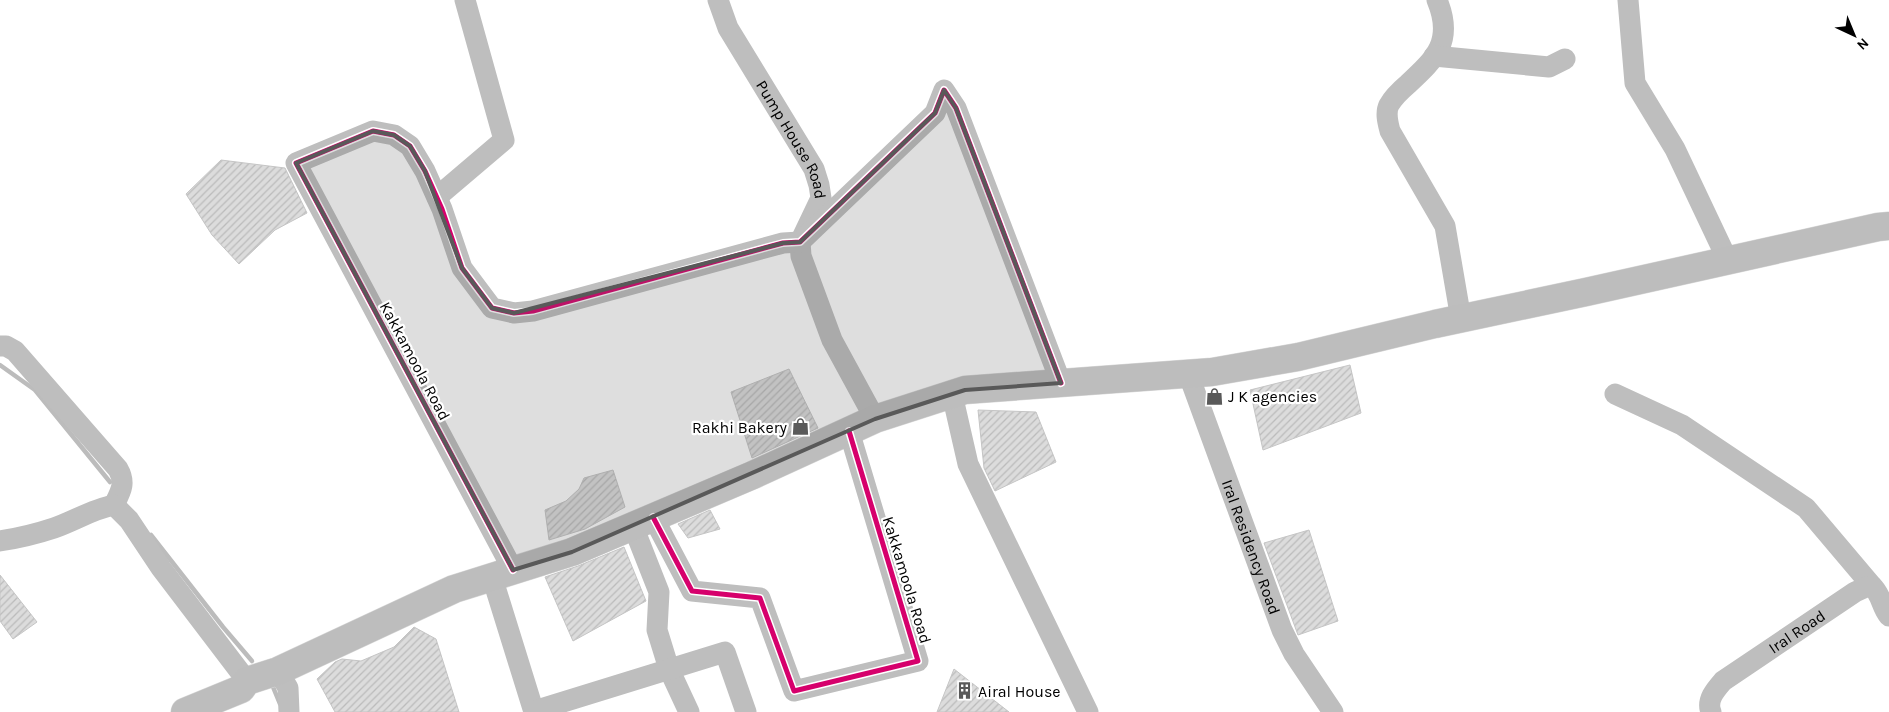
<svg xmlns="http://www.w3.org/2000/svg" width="1889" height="712" font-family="Karla,sans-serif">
<defs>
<pattern id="building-hatch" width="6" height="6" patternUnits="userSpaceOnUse" patternTransform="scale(1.25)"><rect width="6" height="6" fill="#dcdcdc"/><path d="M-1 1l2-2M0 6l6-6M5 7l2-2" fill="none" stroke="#bbb"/></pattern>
</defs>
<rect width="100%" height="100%" fill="#fff"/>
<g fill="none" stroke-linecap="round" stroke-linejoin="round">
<g stroke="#bcbcbc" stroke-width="4.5">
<polyline points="0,365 35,390 110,482"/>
<polyline points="151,535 223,627 252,661"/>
<polyline points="273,687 280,704"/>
</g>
</g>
<g fill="url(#building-hatch)" stroke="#c5c5c5">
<polygon points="221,160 285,168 307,213 275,230 239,264 212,235 186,194"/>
<polygon points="1350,365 1361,413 1263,450 1250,390"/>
<polygon points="789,369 818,428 752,458 731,392"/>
<polygon points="978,410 1036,412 1056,462 995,491 984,468"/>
<polygon points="613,470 625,507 585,529 549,540 545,510 566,501 579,489 584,478"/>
<polygon points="710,510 720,529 688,538 678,524"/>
<polygon points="1309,530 1338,621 1298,635 1264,543"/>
<polygon points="624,547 646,601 573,641 545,577 578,566"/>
<polygon points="0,575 37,622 13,639 0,621"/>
<polygon points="414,627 436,639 459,712 335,712 317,679 335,662 342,659 361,661 394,647"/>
<polygon points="954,669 1009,712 937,712"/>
</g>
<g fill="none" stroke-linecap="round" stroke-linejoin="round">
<defs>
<polyline id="major" points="185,712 241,689 247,681 278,671 454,589 572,552 753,475 875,419 965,390 1212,372 1298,357 1435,324 1586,292 1878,227 1889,226"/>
</defs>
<use href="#major" stroke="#dbdbdb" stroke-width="29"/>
<g stroke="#bebebe" stroke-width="21">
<path id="s1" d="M718,0L728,28L814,169L819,185L821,198L800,242L801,256L832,340L875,419"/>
<path d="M1437,0C1454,41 1436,58 1408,84C1401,90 1394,96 1389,105C1385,113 1388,123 1390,131L1445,226L1461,319"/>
<polyline points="1628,0 1635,83 1675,149 1728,261"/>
<polyline points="1434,56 1549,67 1565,59"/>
<polyline points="437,197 504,140 465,0"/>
<path d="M0,346H6L15,351L118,469C126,483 121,491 114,505"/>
<path id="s2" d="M1188,373L1282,630L1294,654L1333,712"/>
<polyline points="952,394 968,464 1088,712"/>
<polyline points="1615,394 1682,425 1806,508 1872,586"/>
<polyline points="653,517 692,591 760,598 794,691 918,661 849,431"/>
<polyline points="633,526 659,592 657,630 669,669 689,712"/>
<path d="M0,541C19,538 36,534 54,528C74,521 93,509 114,505L129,520L161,568L247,681"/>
<polyline points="513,570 296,163 373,131 394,135 410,146 425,171 442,209 462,268 492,308 514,313 533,311 783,243 800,242 935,113 944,90 956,108 1061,383"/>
<polyline points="492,577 534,712"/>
<polyline points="278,671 288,688 289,712"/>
<polyline points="534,711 725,652 746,712"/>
<path id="s3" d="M1711,712C1706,700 1716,689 1723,681L1855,592L1866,587L1872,586C1882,595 1881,607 1889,616"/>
</g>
<use href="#major" stroke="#bdbdbd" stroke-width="28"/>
<defs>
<g id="cycleway">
<polyline points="653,517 692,591 760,598 794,691 918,661 849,431"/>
<polyline points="513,570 296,163 373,131 394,135 410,146 425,171 442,209 462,268 492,308 514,313 533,311 783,243 800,242 935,113 944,90 956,108 1061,383"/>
</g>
</defs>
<use href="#cycleway" stroke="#fff" stroke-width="8"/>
<use href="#cycleway" stroke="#d6006c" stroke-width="5"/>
</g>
<path fill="#595959" fill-opacity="0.2" stroke="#595959" stroke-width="4" stroke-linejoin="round" d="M944,90L956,108L1061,383L965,390L875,419L572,552L513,570L296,163L373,131L394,135L410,146L425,171L462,268L492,308L514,313L783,243L800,242L935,113Z"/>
<defs>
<symbol id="shop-bare" viewBox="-9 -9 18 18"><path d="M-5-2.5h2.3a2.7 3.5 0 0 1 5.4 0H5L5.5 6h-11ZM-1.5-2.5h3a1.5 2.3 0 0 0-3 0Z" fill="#595959" stroke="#fff" stroke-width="2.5" paint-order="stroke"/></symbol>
<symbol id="building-bare" viewBox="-9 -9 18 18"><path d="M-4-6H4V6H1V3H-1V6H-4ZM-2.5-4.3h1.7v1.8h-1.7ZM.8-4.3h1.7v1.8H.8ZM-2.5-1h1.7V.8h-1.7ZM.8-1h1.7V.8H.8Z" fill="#595959" stroke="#fff" stroke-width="2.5" paint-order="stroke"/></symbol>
</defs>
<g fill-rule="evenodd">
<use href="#shop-bare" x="1202" y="384" width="25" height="25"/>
<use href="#shop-bare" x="788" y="414" width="25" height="25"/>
<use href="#building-bare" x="952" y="678" width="25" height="25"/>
</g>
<g text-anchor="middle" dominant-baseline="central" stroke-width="4.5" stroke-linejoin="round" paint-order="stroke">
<g font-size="16" fill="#000" stroke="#fff">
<text stroke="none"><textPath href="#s1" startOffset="159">Pump House Road</textPath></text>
<text transform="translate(415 361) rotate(62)">Kakkamoola Road</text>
<text stroke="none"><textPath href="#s2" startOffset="185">Iral Residency Road</textPath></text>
<text transform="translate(907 580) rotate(73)">Kakkamoola Road</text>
<text stroke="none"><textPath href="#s3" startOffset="124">Iral Road</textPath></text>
</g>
<g font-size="16" fill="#000" stroke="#fff" text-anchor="start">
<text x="1228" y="396">J K agencies</text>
<text x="787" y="427" text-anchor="end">Rakhi Bakery</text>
<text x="978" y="691">Airal House</text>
</g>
</g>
<g transform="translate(1854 35) rotate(136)" stroke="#ffffff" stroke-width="4" paint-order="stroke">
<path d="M0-4L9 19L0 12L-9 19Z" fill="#000000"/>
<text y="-8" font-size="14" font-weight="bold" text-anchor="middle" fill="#000000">N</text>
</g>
</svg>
